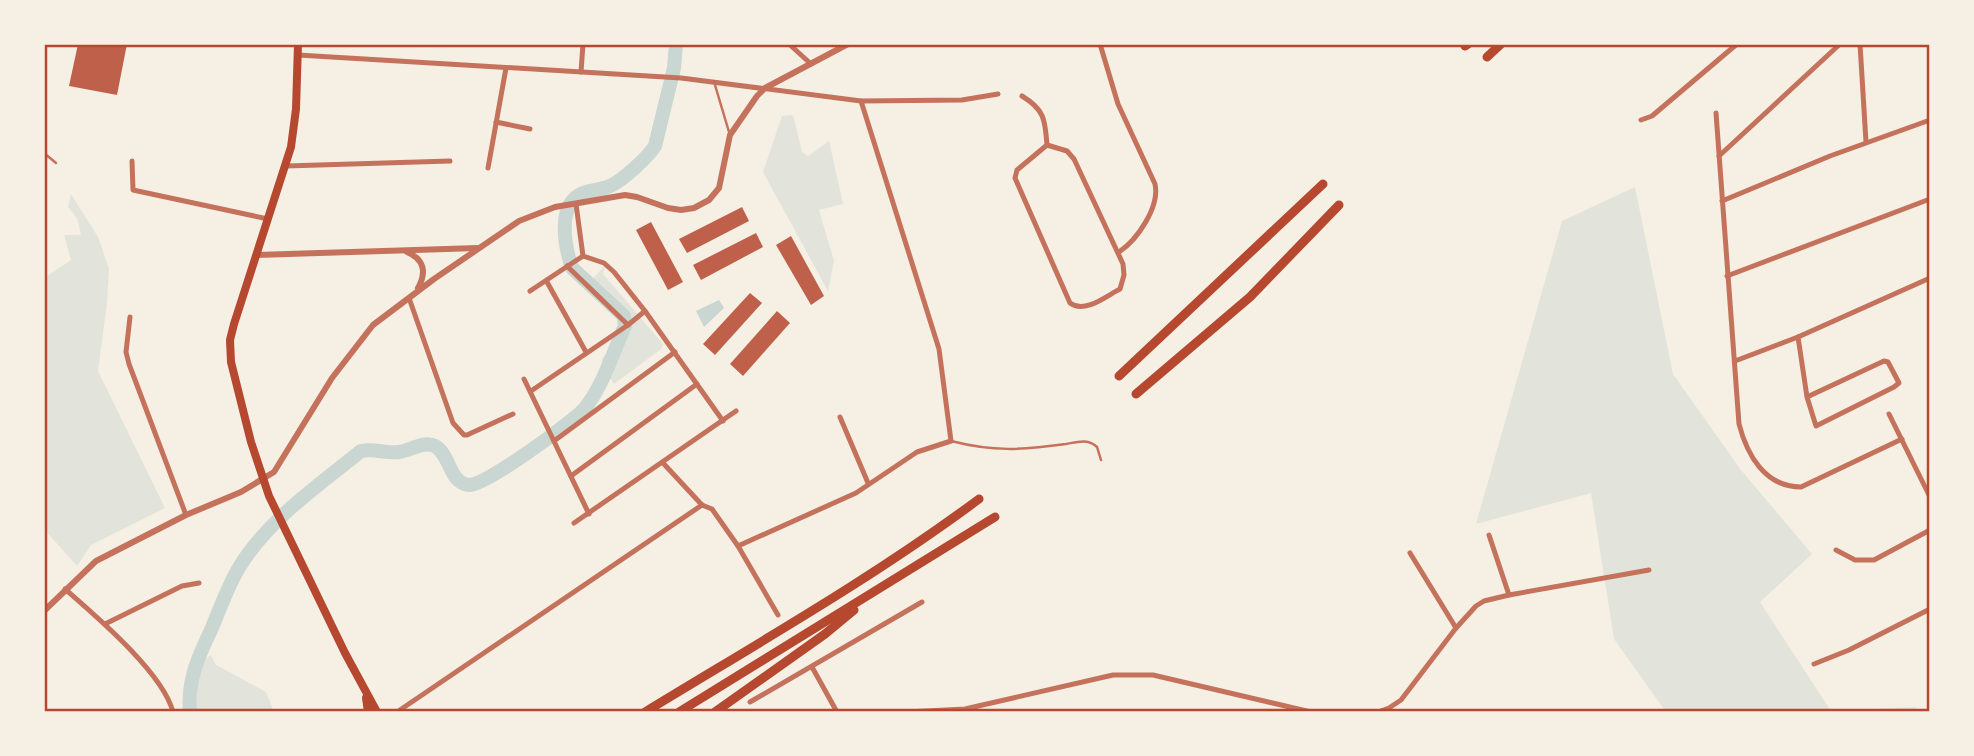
<svg xmlns="http://www.w3.org/2000/svg" width="1974" height="756" font-family="'Titillium Web',sans-serif">
<rect width="100%" height="100%" fill="#f6efe4"/>
<g fill="#e2e4dc">
<polygon points="793,115 802,152 808,156 829,141 843,204 819,210 834,261 828,291 763,172 782,116"/>
<polygon points="1635,187 1673,374 1741,470 1812,554 1760,602 1831,711 1915,707 1919,712 1666,712 1614,639 1591,493 1476,524 1562,221"/>
<polygon points="71,194 98,237 109,269 107,303 98,371 165,508 91,545 77,566 44,529 44,278 71,260 64,235 81,235 77,218 68,207"/>
<polygon points="605,266 603,274 663,344 661,349 614,384 602,366 602,358 616,345 626,320 591,280"/>
<polygon points="211,655 216,665 266,692 274,712 190,712 194,666"/>
</g>
<polygon fill="#c9d6d2" points="719,300 724,308 704,327 696,311"/>
<g fill="none" stroke-linecap="round" stroke-linejoin="round">
<path stroke="#c9d6d2" stroke-width="14" d="M190,712C187,682 198,657 211,630C220,609 228,585 240,566C269,519 319,485 361,451C374,448 386,454 399,452C410,451 424,440 435,446C451,455 448,482 469,485C482,488 574,421 585,408C603,386 613,352 625,326L624,316L572,268C565,247 556,204 583,193C591,190 601,190 610,186C622,181 648,157 655,146L674,68L676,44"/>
</g>
<g fill="#bf614a">
<polygon points="78,44 127,44 117,95 69,86"/>
<polygon points="742,207 749,221 687,253 679,239"/>
<polygon points="651,222 683,282 668,290 636,230"/>
<polygon points="756,233 763,247 701,280 693,265"/>
<polygon points="791,236 824,296 811,305 776,245"/>
<polygon points="750,293 762,303 715,355 703,344"/>
<polygon points="777,311 790,323 743,376 730,364"/>
</g>
<g fill="none" stroke-linecap="round" stroke-linejoin="round">
<g stroke="#c5725c" stroke-width="2.5">
<polyline points="715,85 729,132"/>
<polyline points="44,153 56,163"/>
<path d="M951,441C994,452 1022,450 1066,444C1077,442 1088,438 1097,447L1101,460"/>
</g>
<g stroke="#c5725c" stroke-width="5">
<polyline points="789,44 811,64"/>
<path d="M1100,44L1118,104L1155,184C1160,207 1137,240 1119,252"/>
<polyline points="1860,44 1866,142"/>
<polyline points="298,55 681,78 861,101 962,100 998,94"/>
<polyline points="581,72 583,44"/>
<path d="M1022,96C1045,110 1045,120 1047,145"/>
<path d="M1716,113L1739,424C1747,455 1765,487 1801,487L1902,439"/>
<polyline points="1641,120 1652,116 1737,44"/>
<polyline points="496,122 530,129"/>
<path d="M1047,145L1067,151L1074,159L1123,264L1124,275L1120,289C1106,296 1085,314 1070,303L1015,178L1017,170Z"/>
<polyline points="1719,156 1840,44"/>
<polyline points="132,161 133,190 268,219"/>
<polyline points="286,166 450,161"/>
<polyline points="488,168 506,68"/>
<polyline points="1722,201 1830,156 1930,120"/>
<polyline points="576,204 583,256 604,263 614,272 645,311 723,421"/>
<polyline points="567,266 628,325"/>
<polyline points="1727,276 1930,199"/>
<polyline points="547,282 586,352"/>
<polyline points="530,291 583,256"/>
<polyline points="409,298 453,423 464,435 467,435 513,414"/>
<polyline points="130,317 126,352 129,364 186,515"/>
<polyline points="1798,337 1807,397 1816,426 1894,387 1899,383 1888,362 1884,361 1807,397"/>
<polyline points="1735,361 1798,337 1930,278"/>
<polyline points="524,379 589,514"/>
<polyline points="531,391 628,325 645,311"/>
<polyline points="1889,414 1930,497"/>
<polyline points="840,417 868,483"/>
<polyline points="554,441 675,352"/>
<polyline points="663,463 702,505 712,509 738,546 778,615"/>
<polyline points="571,476 697,384"/>
<polyline points="574,523 736,411"/>
<polyline points="1489,535 1509,595"/>
<polyline points="738,546 856,493 917,452 951,441 939,349 861,101"/>
<polyline points="1836,550 1855,560 1874,560 1930,530"/>
<polyline points="1410,553 1456,628"/>
<path d="M65,589C97,617 163,673 173,712"/>
<polyline points="105,624 182,586 199,583"/>
<polyline points="1814,664 1849,650 1930,609"/>
<polyline points="812,667 837,712"/>
<polyline points="750,702 922,602"/>
<polyline points="397,712 702,505"/>
<polyline points="907,712 965,709 1113,675 1153,675 1311,712"/>
<polyline points="1378,712 1389,708 1401,700 1456,628 1476,606 1484,601 1509,595 1649,570"/>
</g>
<g stroke="#c5725c" stroke-width="6">
<path d="M407,252C424,259 427,272 418,288"/>
<polyline points="256,255 478,248"/>
<polyline points="44,611 96,561 186,515 241,492 274,472 332,378 373,325 434,279 519,221 555,207 625,195 637,197 668,208 681,210 694,208 709,200 719,188 730,135 757,96 765,88 848,44"/>
</g>
<g stroke="#b5482f" stroke-width="8">
<polyline points="298,44 296,109 291,147 234,324 230,340 231,362 251,442 269,496 345,653 377,712"/>
<polyline points="366,698 368,712"/>
</g>
<g stroke="#b5482f" stroke-width="9">
<polyline points="1465,46 1468,44"/>
<polyline points="1487,57 1501,44"/>
<polyline points="1119,376 1323,184"/>
<polyline points="1136,394 1250,297 1339,205"/>
<path d="M645,712C758,643 873,578 979,499"/>
<polyline points="679,712 995,517"/>
<polyline points="715,712 825,634 854,610"/>
</g>
</g>
<rect width="1974" height="756" fill="none" stroke="#f6efe4" stroke-width="91"/>
<rect x="46" y="46" width="1882" height="664" fill="none" stroke="#b5482f" stroke-width="2.5"/>
</svg>
